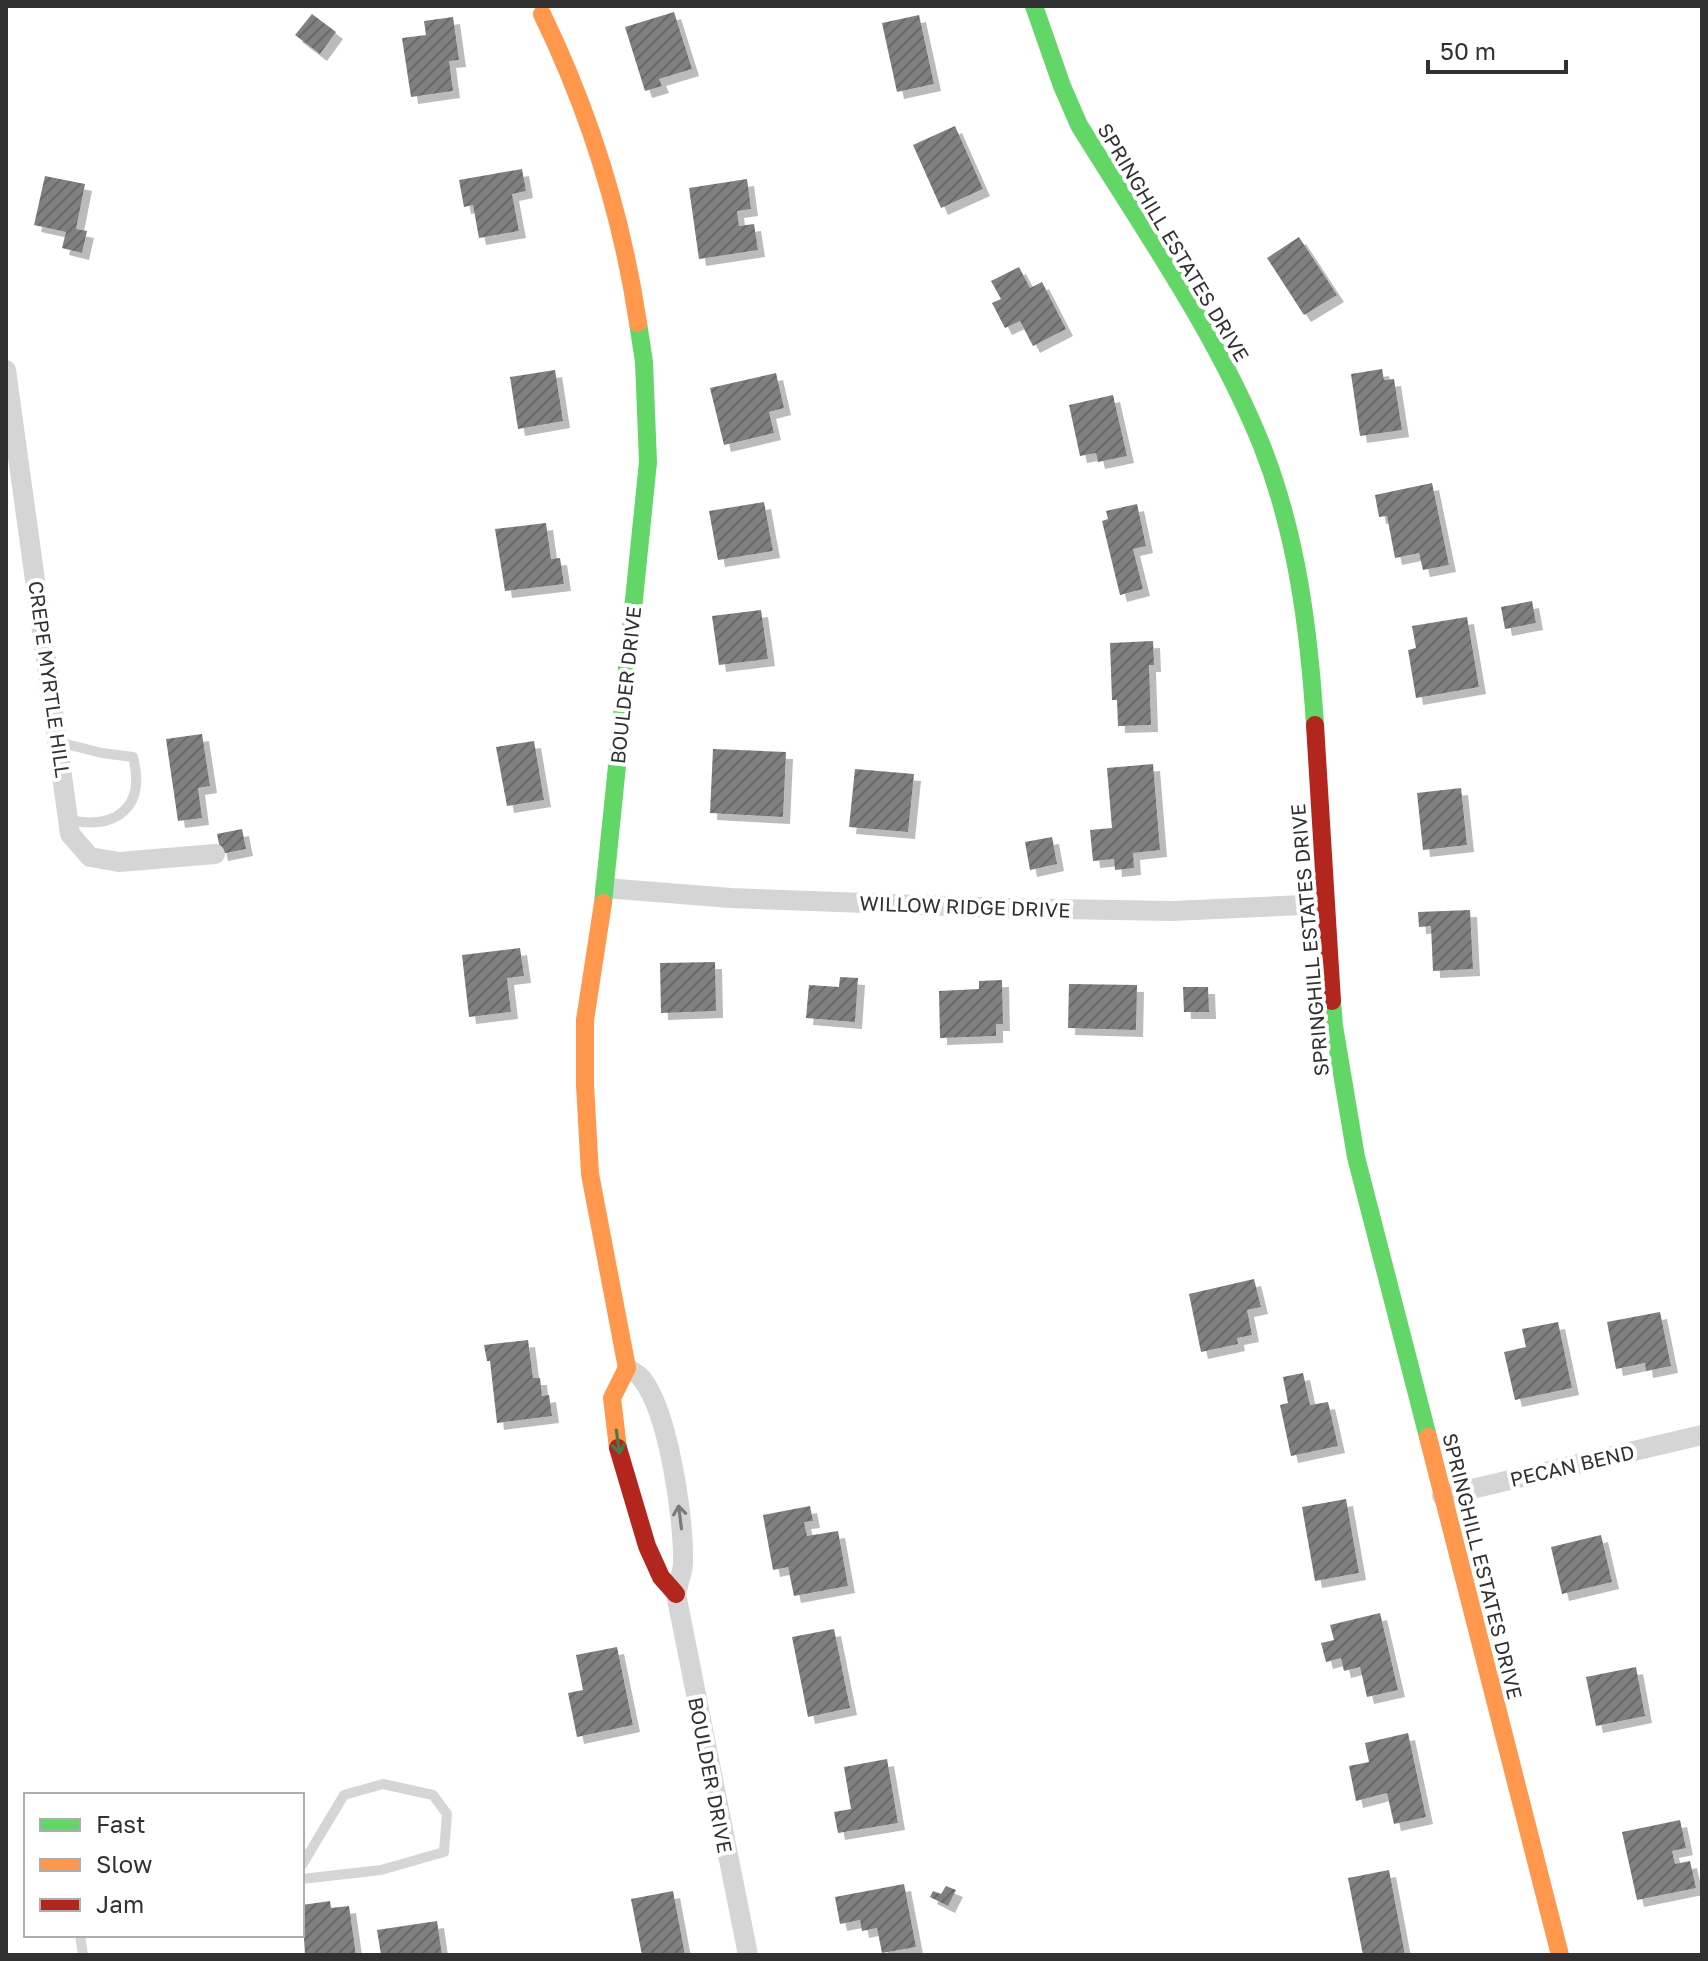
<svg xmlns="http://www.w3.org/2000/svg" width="1708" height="1961" font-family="'Golos Text',sans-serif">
<defs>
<pattern id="building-hatch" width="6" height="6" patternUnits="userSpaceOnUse" patternTransform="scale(2)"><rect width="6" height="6" fill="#808080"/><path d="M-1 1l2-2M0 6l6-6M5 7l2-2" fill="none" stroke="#696969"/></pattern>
<filter id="shadow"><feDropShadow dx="7" dy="7" stdDeviation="0" flood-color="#0004"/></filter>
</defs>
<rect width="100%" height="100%" fill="#fff"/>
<g fill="url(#building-hatch)" filter="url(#shadow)">
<polygon points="674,12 692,69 659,79 662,86 645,91 625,27"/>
<polygon points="312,14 336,32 320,54 295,35"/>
<polygon points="919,15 934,84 897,92 882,23"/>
<polygon points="453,17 459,60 449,61 453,91 411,97 402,38 426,35 424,21"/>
<polygon points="955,126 983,189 941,208 913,145"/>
<polygon points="522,169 526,191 512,194 519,231 479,238 473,205 464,207 459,180"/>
<polygon points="45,176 85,184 76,229 87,231 82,253 62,248 66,232 34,225"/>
<polygon points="747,179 751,209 737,211 739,226 754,224 758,250 699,259 689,188"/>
<polygon points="1299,237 1337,295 1304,315 1267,258"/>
<polygon points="1019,267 1030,288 1042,282 1066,329 1033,346 1020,321 1005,328 992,303 1001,299 991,281"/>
<polygon points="1382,369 1384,380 1394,379 1402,430 1360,436 1351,374"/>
<polygon points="555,370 563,421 518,429 510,377"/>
<polygon points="776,373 784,408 769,412 774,433 724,445 710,388"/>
<polygon points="1113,395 1127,456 1098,462 1096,453 1080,456 1069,405"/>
<polygon points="1432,483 1449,565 1423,570 1419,553 1395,558 1387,516 1379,517 1375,495"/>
<polygon points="764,502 773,551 718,560 709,511"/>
<polygon points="1137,504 1146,546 1133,549 1143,589 1120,595 1102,521 1108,519 1106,511"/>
<polygon points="546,523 551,559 560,558 564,584 505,591 495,529"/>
<polygon points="1532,601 1536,623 1505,629 1501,607"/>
<polygon points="761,610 768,659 719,665 712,616"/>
<polygon points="1467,617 1479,687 1416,698 1408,650 1416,648 1412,626"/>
<polygon points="1153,641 1154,665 1149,665 1151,725 1118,726 1117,700 1112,700 1110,643"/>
<polygon points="202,734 210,786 198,788 202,818 178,821 166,739"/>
<polygon points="534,741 544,800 507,806 496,747"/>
<polygon points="713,749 786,752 783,817 710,813"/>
<polygon points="1153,764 1160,850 1133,853 1134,868 1115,870 1114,859 1093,861 1090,830 1112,828 1107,768"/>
<polygon points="855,769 914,774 908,832 849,827"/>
<polygon points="1461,788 1467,845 1423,850 1417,793"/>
<polygon points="242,829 246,849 221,854 217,834"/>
<polygon points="1052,837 1057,864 1030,870 1025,842"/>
<polygon points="1470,910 1473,969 1433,971 1431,926 1419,927 1418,912"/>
<polygon points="520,948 524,976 507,978 511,1012 469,1017 462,955"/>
<polygon points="715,962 716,1011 661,1013 660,963"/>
<polygon points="840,977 858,978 855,1022 806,1018 809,985 839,987"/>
<polygon points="1002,980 1003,1024 996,1024 996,1036 940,1038 939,991 979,989 979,981"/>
<polygon points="1069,984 1137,985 1136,1030 1068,1028"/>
<polygon points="1183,987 1208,987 1209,1012 1184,1012"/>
<polygon points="1254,1279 1261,1307 1247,1310 1252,1335 1237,1338 1238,1344 1201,1352 1189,1294"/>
<polygon points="1660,1312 1671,1366 1646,1371 1645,1363 1616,1369 1607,1322"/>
<polygon points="1558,1322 1572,1388 1515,1400 1504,1352 1526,1347 1522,1329"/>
<polygon points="528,1340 533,1378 540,1378 542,1396 549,1395 552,1416 497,1423 490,1361 487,1361 484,1345"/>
<polygon points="1303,1373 1310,1405 1328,1402 1338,1446 1291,1456 1280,1405 1288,1403 1283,1377"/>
<polygon points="1346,1499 1359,1573 1315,1581 1302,1507"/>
<polygon points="810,1506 813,1521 804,1522 807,1536 838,1531 848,1586 794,1596 788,1567 773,1570 763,1515"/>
<polygon points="1601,1535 1612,1582 1562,1594 1551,1547"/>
<polygon points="1380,1613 1398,1690 1367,1697 1360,1667 1344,1671 1341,1658 1326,1662 1321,1643 1334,1640 1330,1625"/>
<polygon points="834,1629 850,1708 808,1717 792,1637"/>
<polygon points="617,1647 633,1725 577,1737 568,1693 583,1690 576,1655"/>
<polygon points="1636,1667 1645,1716 1596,1726 1586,1677"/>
<polygon points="1408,1733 1426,1817 1394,1824 1387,1793 1356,1801 1349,1766 1369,1762 1365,1743"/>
<polygon points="887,1759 898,1823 838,1833 834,1812 851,1809 844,1767"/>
<polygon points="1680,1820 1686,1848 1672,1851 1675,1864 1690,1861 1696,1888 1637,1900 1622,1832"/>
<polygon points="1389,1870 1405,1955 1363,1955 1348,1878"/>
<polygon points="904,1884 916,1947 882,1953 877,1928 862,1931 860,1920 840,1924 835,1897"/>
<polygon points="946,1886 956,1890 948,1906 930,1897 933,1891 941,1894"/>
<polygon points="673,1891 685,1955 642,1955 631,1899"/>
<polygon points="330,1901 331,1908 349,1906 356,1955 305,1955 302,1905"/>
<polygon points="437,1921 442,1955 381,1955 377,1930"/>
</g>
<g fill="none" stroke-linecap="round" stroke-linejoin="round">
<g stroke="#d5d5d5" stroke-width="10">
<path d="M58,742L102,753L133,757C146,807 117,830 69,820"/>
<polyline points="302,1865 344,1795 383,1784 433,1795 447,1814 444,1852 381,1870 302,1879"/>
<polyline points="80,1935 83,1955"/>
</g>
<g stroke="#d5d5d5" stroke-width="20">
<polyline points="6,370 70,834 90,857 119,862 215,854"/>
<polyline points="605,888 731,898 1003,908 1172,911 1325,904"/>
<path d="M627,1368C632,1371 639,1374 642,1379C669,1413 684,1520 683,1564C682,1574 678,1584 676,1594L748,1955"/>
<polyline points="1442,1496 1702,1435"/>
</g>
<g stroke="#63d668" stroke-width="18">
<path d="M1034,6L1062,86L1079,125C1143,229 1216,332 1262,446C1297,535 1309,630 1315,725"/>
<polyline points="603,903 648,462 644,362 638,323"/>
<polyline points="1332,1001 1334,1026 1356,1157 1428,1437"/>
</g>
<g stroke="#ff974d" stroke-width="18">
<path d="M542,14C589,111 622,216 638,323"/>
<polyline points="603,903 585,1020 585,1085 590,1174 627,1368 612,1398 618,1448"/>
<polyline points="1428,1437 1560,1955"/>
</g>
<g stroke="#b3261e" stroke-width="18">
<polyline points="1315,725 1332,1001"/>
<polyline points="618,1448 647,1546 661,1577 676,1594"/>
</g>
</g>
<defs><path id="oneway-shaft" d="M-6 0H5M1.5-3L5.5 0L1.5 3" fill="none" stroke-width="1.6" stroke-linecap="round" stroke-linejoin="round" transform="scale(2)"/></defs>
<use stroke="#487b4a" href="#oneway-shaft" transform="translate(618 1442) rotate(82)"/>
<use stroke="#7b7b7b" href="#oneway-shaft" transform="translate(680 1517) rotate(-97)"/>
<g text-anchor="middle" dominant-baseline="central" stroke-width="8" stroke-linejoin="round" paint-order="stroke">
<g font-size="20" fill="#313131" stroke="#fff">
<text transform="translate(1174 242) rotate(59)">SPRINGHILL ESTATES DRIVE</text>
<text transform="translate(50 679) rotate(82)">CREPE MYRTLE HILL</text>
<text transform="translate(625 685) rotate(-84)">BOULDER DRIVE</text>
<text transform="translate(965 906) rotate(2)">WILLOW RIDGE DRIVE</text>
<text transform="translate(1309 940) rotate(-95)">SPRINGHILL ESTATES DRIVE</text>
<text transform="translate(1572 1465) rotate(-13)">PECAN BEND</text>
<text transform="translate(1483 1566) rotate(76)">SPRINGHILL ESTATES DRIVE</text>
<text transform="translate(711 1775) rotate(79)">BOULDER DRIVE</text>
</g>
</g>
<rect width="1708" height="1961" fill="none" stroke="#313131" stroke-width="16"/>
<rect x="24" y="1793" width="280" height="144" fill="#ffffff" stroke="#adadad" stroke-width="2"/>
<rect x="40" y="1819" width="40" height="12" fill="#63d668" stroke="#adadad" stroke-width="2"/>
<text x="96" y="1833" font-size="24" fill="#313131">Fast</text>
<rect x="40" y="1859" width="40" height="12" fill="#ff974d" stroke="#adadad" stroke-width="2"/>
<text x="96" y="1873" font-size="24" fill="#313131">Slow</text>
<rect x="40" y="1899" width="40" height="12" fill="#b3261e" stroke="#adadad" stroke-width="2"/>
<text x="96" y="1913" font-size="24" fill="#313131">Jam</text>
<path d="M1428 60v12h138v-12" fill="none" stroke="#313131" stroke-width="4"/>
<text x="1440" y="60" font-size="24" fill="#313131" stroke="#ffffff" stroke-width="6" paint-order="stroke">50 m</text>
</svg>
